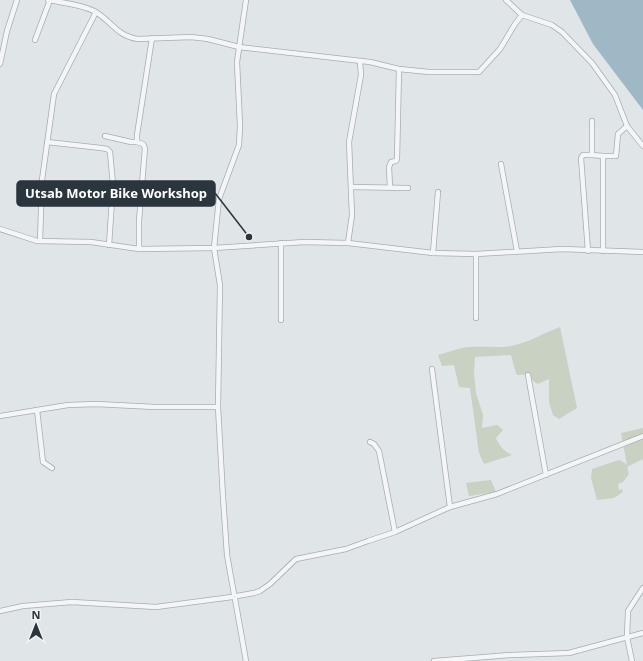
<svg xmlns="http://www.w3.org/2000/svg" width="643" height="661" font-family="'Noto Sans',sans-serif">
<rect width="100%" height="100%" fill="#e0e5e8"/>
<g fill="#c8d1c2">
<path d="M560,327L577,408L559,419L553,415L549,402V379L538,384L533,381L530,374L517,375L515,370L511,355L475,357L474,373L476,393L483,415L482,428L497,425L503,430L496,438C500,447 504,451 512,455L484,464L479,453L470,388L459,387L454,365L442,366L438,355C447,353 458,348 468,347C482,346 496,348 511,346C529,343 543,333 560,327Z"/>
<polygon points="643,428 643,459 627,467 629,474 623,482 618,484 619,490 622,489 623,492 614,498 597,500 591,478 592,469 619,460 625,463 627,465 621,433"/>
<polygon points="491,480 496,492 469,496 466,483"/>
</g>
<polygon fill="#9eb8c5" points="570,0 643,0 643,110 593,44"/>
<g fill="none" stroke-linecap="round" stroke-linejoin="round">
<defs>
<g id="minor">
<path d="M48,0C64,3 80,4 94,11C111,20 116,36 138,39L191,37L208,39L239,47L370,62L399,69L429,72H479L500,49L515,24L522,15"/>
<polyline points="506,0 522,15 552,25 562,32 592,63 615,95 627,126 643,146"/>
<polyline points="35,40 50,0"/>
<polyline points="0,64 7,31 17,0"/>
<polyline points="592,121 592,155 603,156"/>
<polyline points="105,136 131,142 137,142"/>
<polyline points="47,142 101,148 107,149 110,152 113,185 109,245"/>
<polyline points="501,164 517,251"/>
<polyline points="351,187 408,188"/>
<polyline points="390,187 389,167 391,162 396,161 397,159 399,69"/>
<polyline points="0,229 37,241 91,242 139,249 214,248 305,242 348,243 433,253 476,254 562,249 643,252"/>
<polyline points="40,241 42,180 54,94 96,12"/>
<polyline points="348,243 352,215 349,142 361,75 360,62"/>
<polyline points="139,249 139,221 145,148 143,144 137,142 137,135 152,38"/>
<polyline points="588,251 581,158 583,155 592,155"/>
<polyline points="603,251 603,156 616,156 618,134 627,126"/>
<polyline points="433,253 438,192"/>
<polyline points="476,254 476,318"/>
<polyline points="281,320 281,243"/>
<polyline points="432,369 450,507"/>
<polyline points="528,375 546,475"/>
<polyline points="37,410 43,462 52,468"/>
<polyline points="0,416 68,405 96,404 155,407 218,407"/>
<polyline points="370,442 374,444 379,451 395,532"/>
<polyline points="234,594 227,555 223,497 218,407 220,285 214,248 219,199 239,145 240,126 237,62 246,0"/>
<polyline points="237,596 254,593 260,591 270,584 296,559 346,549 368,541 395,532 450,507 497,494 643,436"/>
<polyline points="235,599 246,661"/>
<polyline points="0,611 23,606 72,602 156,607 232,597"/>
<polyline points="434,661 511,655 569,653 643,633"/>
<polyline points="632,661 627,637 628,611 643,588"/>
</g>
</defs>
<use href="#minor" stroke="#a6adb2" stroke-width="6"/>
<use href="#minor" stroke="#f3f5f6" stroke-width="4.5"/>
</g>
<path fill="none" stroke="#2a353e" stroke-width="1.5" d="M249 237L215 193"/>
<circle fill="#2a353e" stroke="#f0f3f6" stroke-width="1.5" cx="249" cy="237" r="4"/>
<rect fill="#2a353e" stroke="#2a353e" stroke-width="1.5" x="17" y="181" width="198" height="25" rx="4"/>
<g font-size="13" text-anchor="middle" font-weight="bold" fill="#fff">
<text x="116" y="198">Utsab Motor Bike Workshop</text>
</g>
<g transform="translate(36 625)" stroke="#f0f3f6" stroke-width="3" paint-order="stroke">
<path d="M0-3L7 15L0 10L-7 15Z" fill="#2a353e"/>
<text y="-6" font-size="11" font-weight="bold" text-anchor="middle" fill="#2a353e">N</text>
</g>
</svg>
